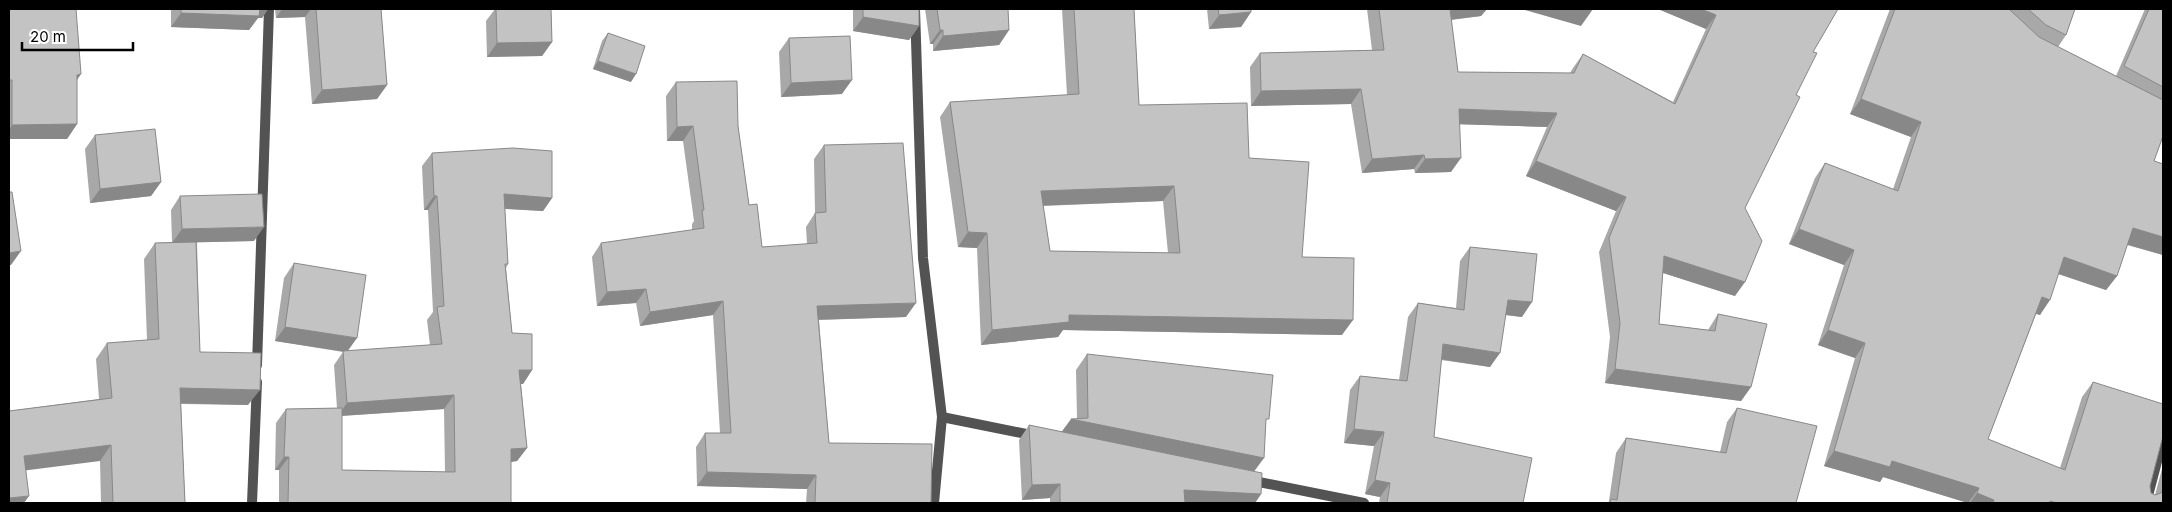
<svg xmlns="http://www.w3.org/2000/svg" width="2172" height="512" font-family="Inter,sans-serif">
<rect width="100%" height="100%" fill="#fff"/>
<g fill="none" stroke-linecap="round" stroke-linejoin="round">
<g stroke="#535353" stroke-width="10">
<polyline points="915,9 923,258 942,417 934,503"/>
<polyline points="257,365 269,9"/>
<polyline points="942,417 1036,436"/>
<polyline points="1249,480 1364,503"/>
<polyline points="252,503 257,382"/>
<polyline points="2146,503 2163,439"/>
</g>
</g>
<g fill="#a8a8a8" fill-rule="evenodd">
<polygon points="9,9 77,81 77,124 67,139 9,139"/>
<polygon points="171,9 268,9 262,18 258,18 249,30 171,27"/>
<polygon points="275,9 381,9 387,85 377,99 312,104 305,17 276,18"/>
<polygon points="495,9 551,9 552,42 542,56 487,57 486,21"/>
<polygon points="853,9 919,9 919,26 909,40 853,31"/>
<polygon points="925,9 1008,9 1009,30 999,45 933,51 933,44 930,44"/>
<path d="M1062,9H1134L1139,105L1249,158L1302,257L1342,335L1063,330L1058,337L981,345L977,248L958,247L940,117L950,102L1067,95ZM1163,201L1168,253L1050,251L1043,206Z"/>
<polygon points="1207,9 1251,9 1251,12 1241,27 1209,29"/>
<polygon points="1367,9 1487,9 1481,16 1451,20 1458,72 1570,73 1573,68 1583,54 1673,102 1706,29 1658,9 1838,9 1813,52 1796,95 1745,208 1735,296 1663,273 1659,324 1708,330 1718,314 1751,387 1741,401 1605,383 1610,337 1599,252 1616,211 1526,176 1547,127 1459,124 1451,172 1415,173 1414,169 1362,173 1351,104 1251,106 1250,67 1260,53 1372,50"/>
<polygon points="1890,9 2075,9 2066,35 2058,47 2116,76 2145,9 2163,9 2163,136 2154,161 2163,255 2127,245 2117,276 2106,290 2058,274 2040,315 2036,314 1988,439 2060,468 2082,397 2093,382 2150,486 2151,493 2155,495 2163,465 2163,503 1968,503 1883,477 1880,482 1824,466 1855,358 1818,345 1844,265 1789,244 1815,178 1825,163 1893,189 1911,137 1850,114"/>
<polygon points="608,33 631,82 593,69 602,41"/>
<polygon points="789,38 842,94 781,97 779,52"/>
<polygon points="676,82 738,126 749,205 762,247 807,244 806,227 815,213 814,159 824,145 906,317 819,320 829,443 931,503 806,503 807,489 697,486 696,447 705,433 720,433 713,315 640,326 636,303 597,306 592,257 601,243 692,230 692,224 694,221 683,141 667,141 666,96"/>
<polygon points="95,135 161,182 151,196 90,203 85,149"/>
<path d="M432,153L552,198L543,211L505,209L508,264L506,268L512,333L532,370L523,384H521L527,448L517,461L511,462V503H279V470H275L276,423L286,409L337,408L334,365L343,352L275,341L284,278L294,263L348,351L430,345L427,320L433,312L428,210H424L422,166ZM444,409L445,472L342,470V416Z"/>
<polygon points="180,196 254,241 197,242 200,352 248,405 181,404 185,503 101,503 100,461 9,411 99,399 96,359 107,343 147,340 144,259 155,243 172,242 171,210"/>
<polygon points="1470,247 1522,317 1506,315 1490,367 1441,360 1434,437 1523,503 1379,503 1380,497 1365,494 1374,446 1344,443 1350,390 1360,376 1399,380 1408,317 1418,303 1456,308 1460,261"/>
<polygon points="1087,354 1266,423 1254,471 1261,494 1255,503 1050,503 1050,498 1022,500 1019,440 1029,425 1062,432 1077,418 1076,370"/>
<polygon points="1737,408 1796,503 1608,503 1609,501 1616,453 1626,438 1720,452 1727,422"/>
</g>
<g fill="#888">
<polygon points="257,9 268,9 262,18 258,18 249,30 171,27 181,13"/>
<polygon points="282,9 311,9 305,17 276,18"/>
<polygon points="1448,9 1487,9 1481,16 1440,21"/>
<polygon points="1521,9 1593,9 1581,26"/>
<polygon points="1658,9 1701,9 1716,15 1706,29"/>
<polygon points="1251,12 1241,27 1209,29 1219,15"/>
<polygon points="863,17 919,26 909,40 853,31"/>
<polygon points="940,30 943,30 933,44 930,44"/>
<polygon points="1009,30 999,45 933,51 943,36"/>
<polygon points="552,42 542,56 487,57 497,43"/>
<polygon points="598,61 636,74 631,82 593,69"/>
<polygon points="81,74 71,89 77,75"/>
<polygon points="852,80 842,94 781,97 791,83"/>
<polygon points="387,85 377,99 312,104 322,90"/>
<polygon points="1361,89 1351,104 1251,106 1261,91"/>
<polygon points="1861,99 1921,122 1911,137 1850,114"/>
<polygon points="1459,109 1557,113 1547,127 1449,124"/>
<polygon points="77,124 67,139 9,139 9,130 12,125"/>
<polygon points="693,126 683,141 667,141 677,127"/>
<polygon points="1424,155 1414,169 1362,173 1372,159"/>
<polygon points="1461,158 1451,172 1415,173 1425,159"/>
<polygon points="1536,161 1626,197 1616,211 1526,176"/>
<polygon points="161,182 151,196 90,203 100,189"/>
<polygon points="1174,186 1163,201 1030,206 1041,191"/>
<polygon points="504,194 552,198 543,211 495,208"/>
<polygon points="434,196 437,196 428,210 424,210"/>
<polygon points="264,227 254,241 172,243 182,229"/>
<polygon points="2133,228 2163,237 2163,255 2122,243"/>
<polygon points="1799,229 1854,250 1844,265 1789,244"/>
<polygon points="968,232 987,233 977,248 958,247"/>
<polygon points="21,251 11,265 9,265 9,253"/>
<polygon points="1664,256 1745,282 1735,296 1654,270"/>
<polygon points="2064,257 2117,276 2106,290 2053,272"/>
<polygon points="646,289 636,303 597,306 607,292"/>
<polygon points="2042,297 2050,300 2040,315 2032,312"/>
<polygon points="1508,300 1532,302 1522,317 1498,314"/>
<polygon points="723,301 713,315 640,326 650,312"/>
<polygon points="916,303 906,317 808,320 817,306"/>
<polygon points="1069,315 1353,320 1342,335 1063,330 1058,337 981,345 992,330"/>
<polygon points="285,327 357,338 347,352 275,341"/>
<polygon points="1828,330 1865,343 1855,358 1818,345"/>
<polygon points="1443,344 1500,353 1490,367 1433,358"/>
<polygon points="1615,369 1751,387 1741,401 1605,383"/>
<polygon points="519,370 532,370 523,384 510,384"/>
<polygon points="180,388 260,390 248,405 169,403"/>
<polygon points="454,395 444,409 338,416 347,403"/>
<polygon points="1071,419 1264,458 1253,473 1060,434"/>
<polygon points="1354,429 1384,432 1374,446 1344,443"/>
<polygon points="111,445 100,461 13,472 24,456"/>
<polygon points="527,448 517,461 501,463 511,449"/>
<polygon points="1834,451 1892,461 1979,488 1968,503 1883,477 1880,482 1824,466"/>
<polygon points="284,457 289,457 279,470 275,470"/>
<polygon points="707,472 816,475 807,489 697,486"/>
<polygon points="1375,480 1390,483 1380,497 1365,494"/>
<polygon points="1060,484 1050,498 1022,500 1032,485"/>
<polygon points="1184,490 1261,494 1255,503 1175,503"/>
<polygon points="1977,493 1994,500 1992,503 1970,503"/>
<polygon points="29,496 24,503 9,503 9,498"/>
</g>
<g fill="#c3c3c3" stroke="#888" fill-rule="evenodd">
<polygon points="9,9 76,9 81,74 77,75 77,124 12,125 12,80 9,80"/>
<polygon points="181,9 260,9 259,16 181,13"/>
<polygon points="316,9 381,9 387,85 322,90"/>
<polygon points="496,9 551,9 552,42 497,43"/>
<polygon points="863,9 919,9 919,26 863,17"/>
<polygon points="937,9 1008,9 1009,30 943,36 943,30 940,30"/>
<path d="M1074,9H1134L1139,105L1247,103L1249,158L1309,162L1302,257L1354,258L1353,320L1069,315V322L992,330L987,233L968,232L950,102L1079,94ZM1174,186L1180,253L1050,251L1041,191Z"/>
<polygon points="1218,9 1251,9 1251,12 1219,15"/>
<polygon points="1379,9 1450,9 1458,72 1574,73 1583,54 1675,104 1716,15 1701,9 1838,9 1813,52 1817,53 1796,95 1800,97 1745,208 1762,241 1745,282 1664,256 1659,324 1715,331 1718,314 1767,324 1751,387 1615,369 1620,323 1609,238 1626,197 1536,161 1557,113 1459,109 1461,158 1425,159 1424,155 1372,159 1361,89 1261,91 1260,53 1384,50"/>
<polygon points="1895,9 2009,9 2039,37 2163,100 2163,136 2154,161 2163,164 2163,237 2133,228 2117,276 2064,257 2050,300 2042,297 1988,439 2065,470 2093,382 2163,404 2163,436 2150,486 2151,493 2155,495 2161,493 2163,489 2163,503 2057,503 2050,501 2050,503 1993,503 1994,500 1977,493 1979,488 1892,461 1890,467 1834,451 1865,343 1828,330 1854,250 1799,229 1825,163 1898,191 1921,122 1861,99"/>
<polygon points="2028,9 2075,9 2066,35 2046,25"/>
<polygon points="2149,9 2163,9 2163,87 2124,66"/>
<polygon points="608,33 645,46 636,74 598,61"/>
<polygon points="850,36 852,80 791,83 789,38"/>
<polygon points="737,81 738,126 749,205 757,204 762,247 817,243 815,213 826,212 824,145 903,143 916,303 817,306 829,443 932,444 931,503 815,503 816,475 707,472 705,433 731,433 723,301 650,312 646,289 607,292 601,243 704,228 702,210 704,210 693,126 677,127 676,82"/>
<polygon points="155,129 161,182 100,189 95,135"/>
<polygon points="513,148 552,151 552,198 504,194 508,264 505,264 512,333 532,334 532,370 519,370 527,448 511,449 511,503 288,503 289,457 284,457 286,409 342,408 342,470 455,472 454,395 347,403 343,351 442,344 437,307 444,306 437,196 434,196 432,153"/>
<polygon points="9,192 12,192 21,251 9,253"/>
<polygon points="262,194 264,227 182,229 180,196"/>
<polygon points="196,242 200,352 261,353 260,390 180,388 185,503 113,503 111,445 24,456 29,496 9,498 9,411 112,398 107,343 159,339 155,243"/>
<polygon points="1470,247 1537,254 1532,302 1508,300 1500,353 1443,344 1434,437 1532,458 1523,503 1387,503 1390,483 1375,480 1384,432 1354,429 1360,376 1407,381 1418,303 1464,310"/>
<polygon points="294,263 366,275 357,338 285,327"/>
<polygon points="1087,354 1273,375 1269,419 1266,419 1264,458 1071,419 1088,418"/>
<polygon points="1737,408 1817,426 1796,503 1610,503 1611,499 1617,500 1626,438 1726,453"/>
<polygon points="1029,425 1262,473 1261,494 1184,490 1185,503 1060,503 1060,484 1032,485"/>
</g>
<rect width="2172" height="512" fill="none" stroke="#000000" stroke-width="20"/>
<path d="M22 42v8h111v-8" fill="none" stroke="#000000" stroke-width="2.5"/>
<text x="30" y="42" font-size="15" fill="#000000" stroke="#ffffff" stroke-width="4" paint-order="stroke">20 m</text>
</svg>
